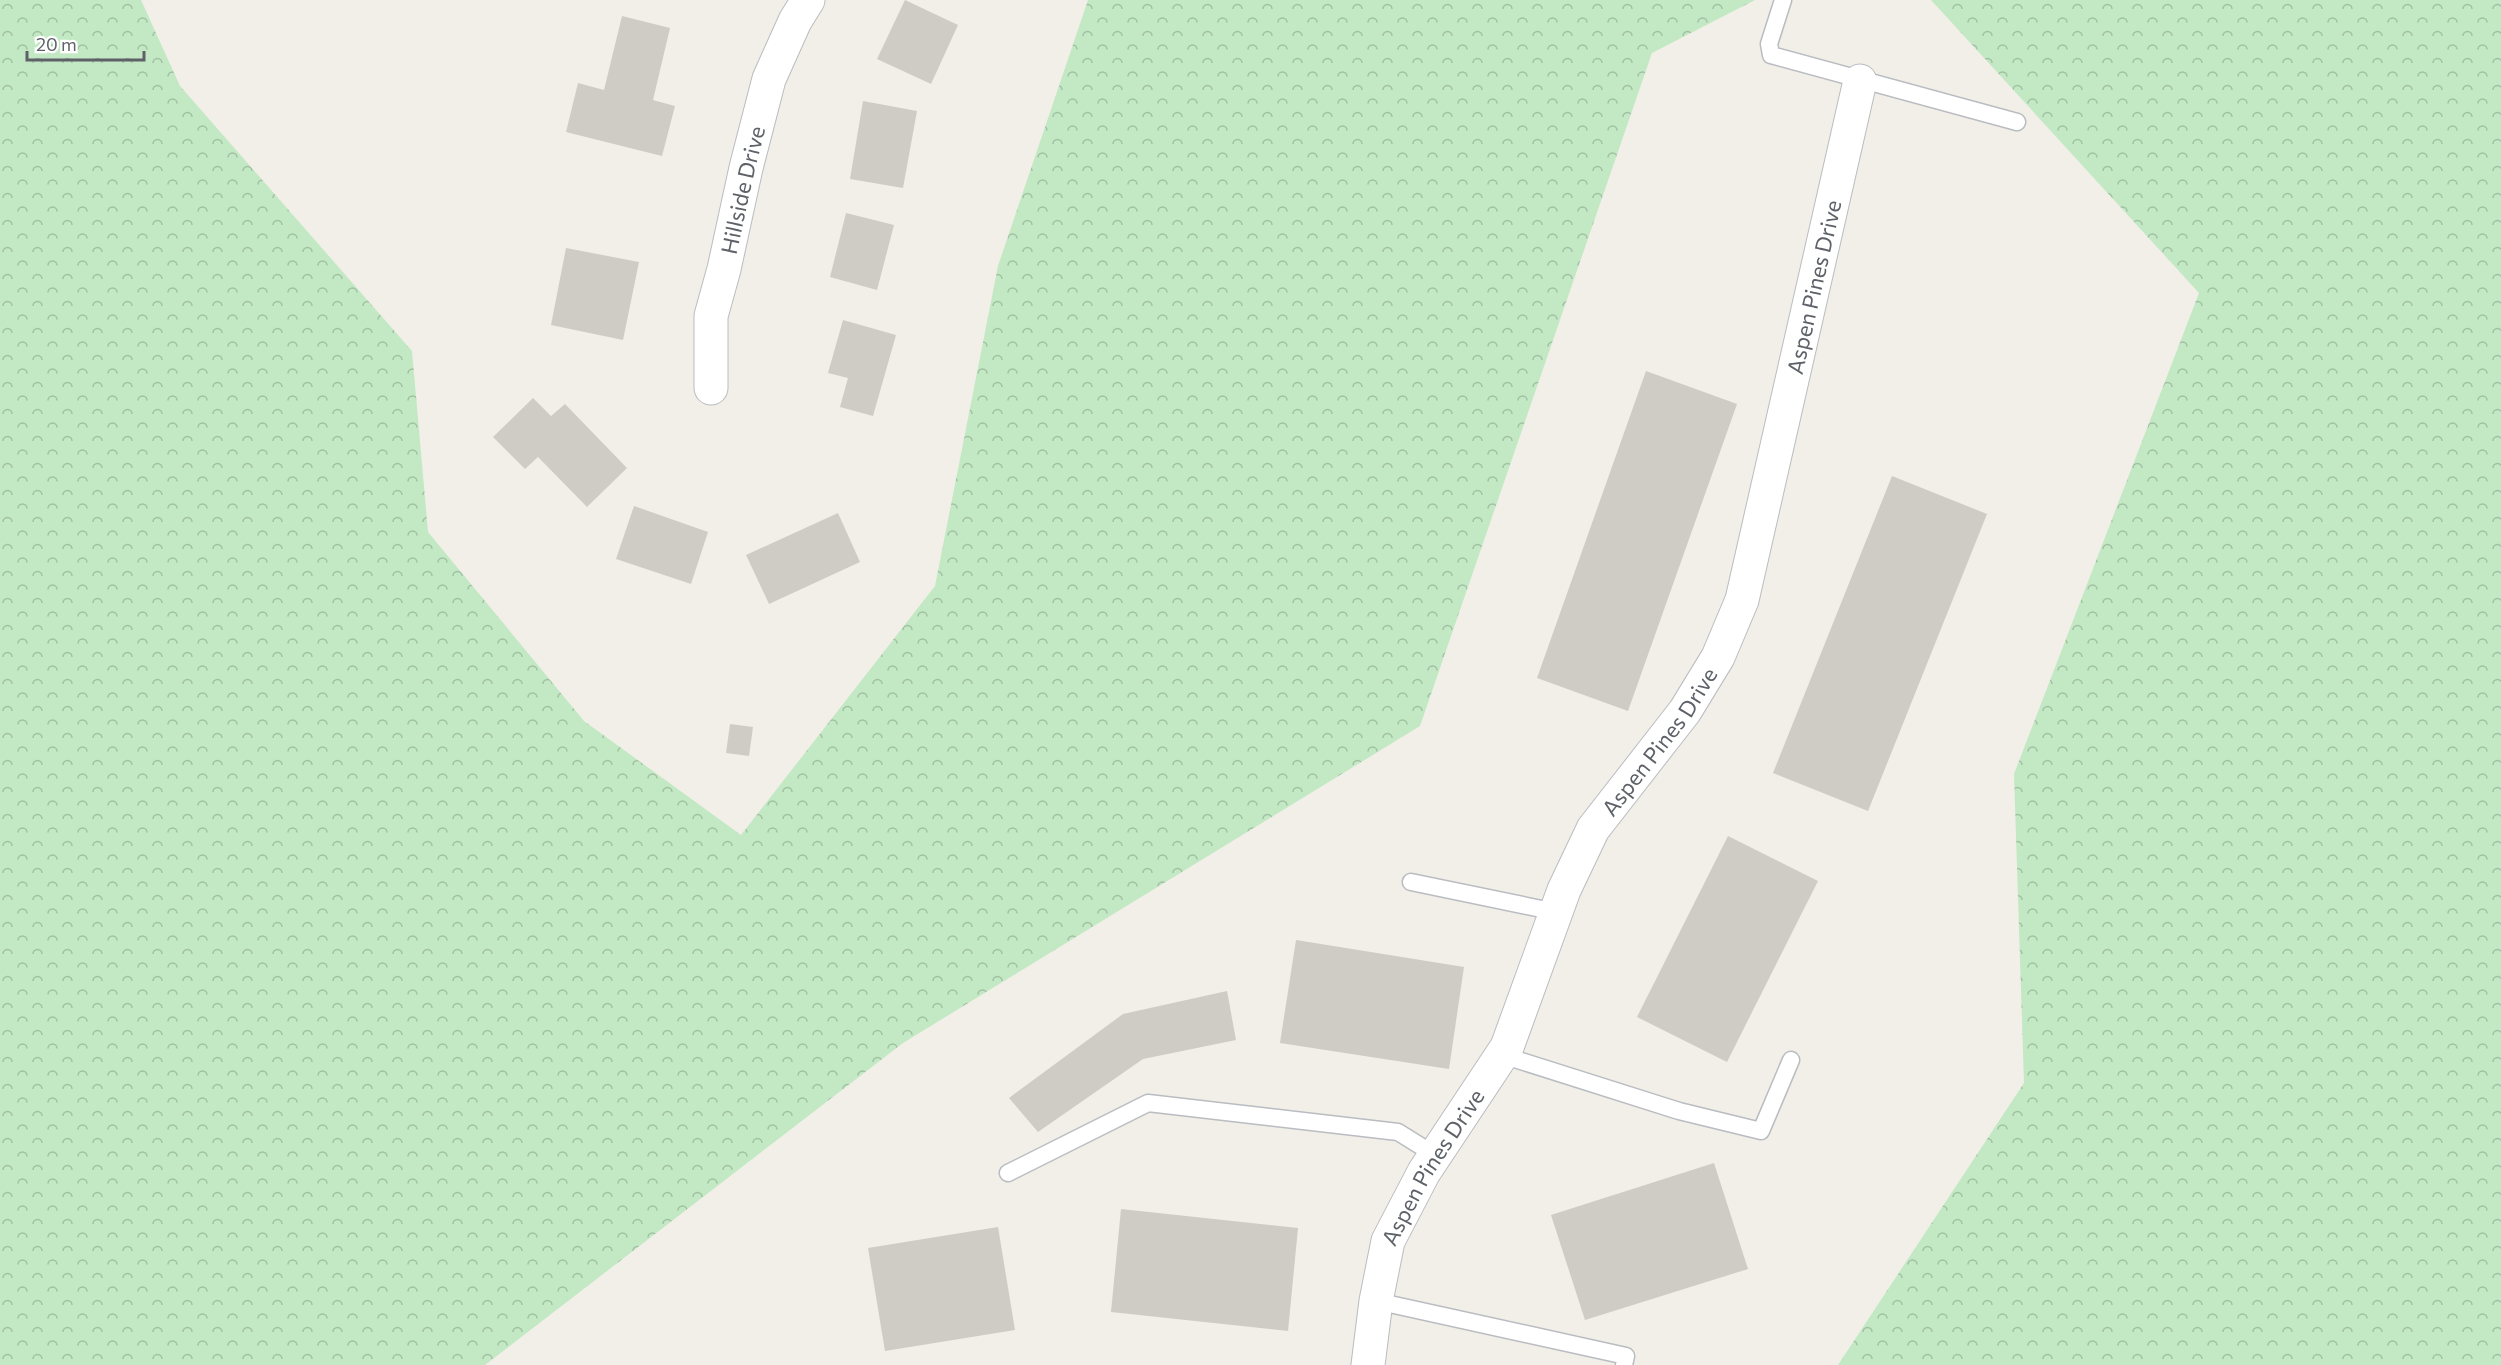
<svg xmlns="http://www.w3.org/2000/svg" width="2501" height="1365" font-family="Commissioner,sans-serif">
<defs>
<pattern id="forest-crowns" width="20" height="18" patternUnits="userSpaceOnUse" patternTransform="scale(1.5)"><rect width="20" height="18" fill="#c2e9c3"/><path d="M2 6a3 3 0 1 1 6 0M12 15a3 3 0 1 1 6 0" fill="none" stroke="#a1c0a2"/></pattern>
</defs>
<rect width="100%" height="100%" fill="#f1efe7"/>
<g fill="url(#forest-crowns)">
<polygon points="0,0 141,0 180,86 412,351 428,532 584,721 741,835 935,586 998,266 1088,0 1755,0 1652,53 1420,726 903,1043 485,1365 0,1365"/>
<polygon points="1931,0 2501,0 2501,1365 1838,1365 2024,1083 2014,774 2199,293"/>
</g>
<g fill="#ceccc5">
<polygon points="905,0 958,25 931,84 877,59"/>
<polygon points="622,16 670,28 653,100 675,106 662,156 566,132 578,83 604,90"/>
<polygon points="863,101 917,111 903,188 850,179"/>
<polygon points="846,213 894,225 877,290 830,277"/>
<polygon points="566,248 639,262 623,340 551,325"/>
<polygon points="843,320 896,335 873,416 840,407 848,378 828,373"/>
<polygon points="1646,371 1737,404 1628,711 1537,678"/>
<polygon points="533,398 551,416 565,404 627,468 587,507 538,457 525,469 493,437"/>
<polygon points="1892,476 1987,514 1868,811 1773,773"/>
<polygon points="634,506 708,532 691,584 616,559"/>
<polygon points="838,513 860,562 769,604 746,555"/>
<polygon points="730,724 753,727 749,756 726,753"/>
<polygon points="1728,836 1818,881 1727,1062 1637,1017"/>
<polygon points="1296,940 1464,967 1449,1069 1280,1043"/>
<polygon points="1227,991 1236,1040 1143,1059 1038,1132 1009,1098 1123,1014"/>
<polygon points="1714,1163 1748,1269 1585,1320 1551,1215"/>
<polygon points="1121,1209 1298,1228 1288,1331 1111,1312"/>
<polygon points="998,1227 1015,1330 885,1351 868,1248"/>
</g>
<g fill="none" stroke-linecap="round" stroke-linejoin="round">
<defs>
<g id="service">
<polyline points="1783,0 1769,44 1771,55 2017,122"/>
<polyline points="1411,882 1556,912"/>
<polyline points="1502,1055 1679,1111 1761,1131 1791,1060"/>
<polyline points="1008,1173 1148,1103 1398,1132 1435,1155"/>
<polyline points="1376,1301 1626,1356 1624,1365"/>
</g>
<g id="minor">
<path id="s1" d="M711,388V316L724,269L746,168L769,79L795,21L808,0"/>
<path id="s2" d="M1368,1365L1376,1301L1388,1241L1424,1172L1507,1047L1564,890L1593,829L1685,711L1718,657L1742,600L1860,81"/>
</g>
</defs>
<use href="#service" stroke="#b9bcc1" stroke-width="19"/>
<use href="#minor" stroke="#b9bcc1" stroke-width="35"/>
<use href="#service" stroke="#fff" stroke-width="16"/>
<use href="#minor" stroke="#fff" stroke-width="33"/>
</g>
<g text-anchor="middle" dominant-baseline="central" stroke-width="4.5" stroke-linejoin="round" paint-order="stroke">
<g font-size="22" fill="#5e6268" stroke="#fff">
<text stroke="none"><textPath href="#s1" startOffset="202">Hillside Drive</textPath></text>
<text stroke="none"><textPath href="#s2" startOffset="1184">Aspen Pines Drive</textPath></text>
<text stroke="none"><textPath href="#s2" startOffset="698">Aspen Pines Drive</textPath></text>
<text stroke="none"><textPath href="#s2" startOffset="212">Aspen Pines Drive</textPath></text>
</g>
</g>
<path d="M27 51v9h117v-9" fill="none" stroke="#5e6268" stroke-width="3"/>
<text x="36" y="51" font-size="18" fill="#5e6268" stroke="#ffffff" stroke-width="4.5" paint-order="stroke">20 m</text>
</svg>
